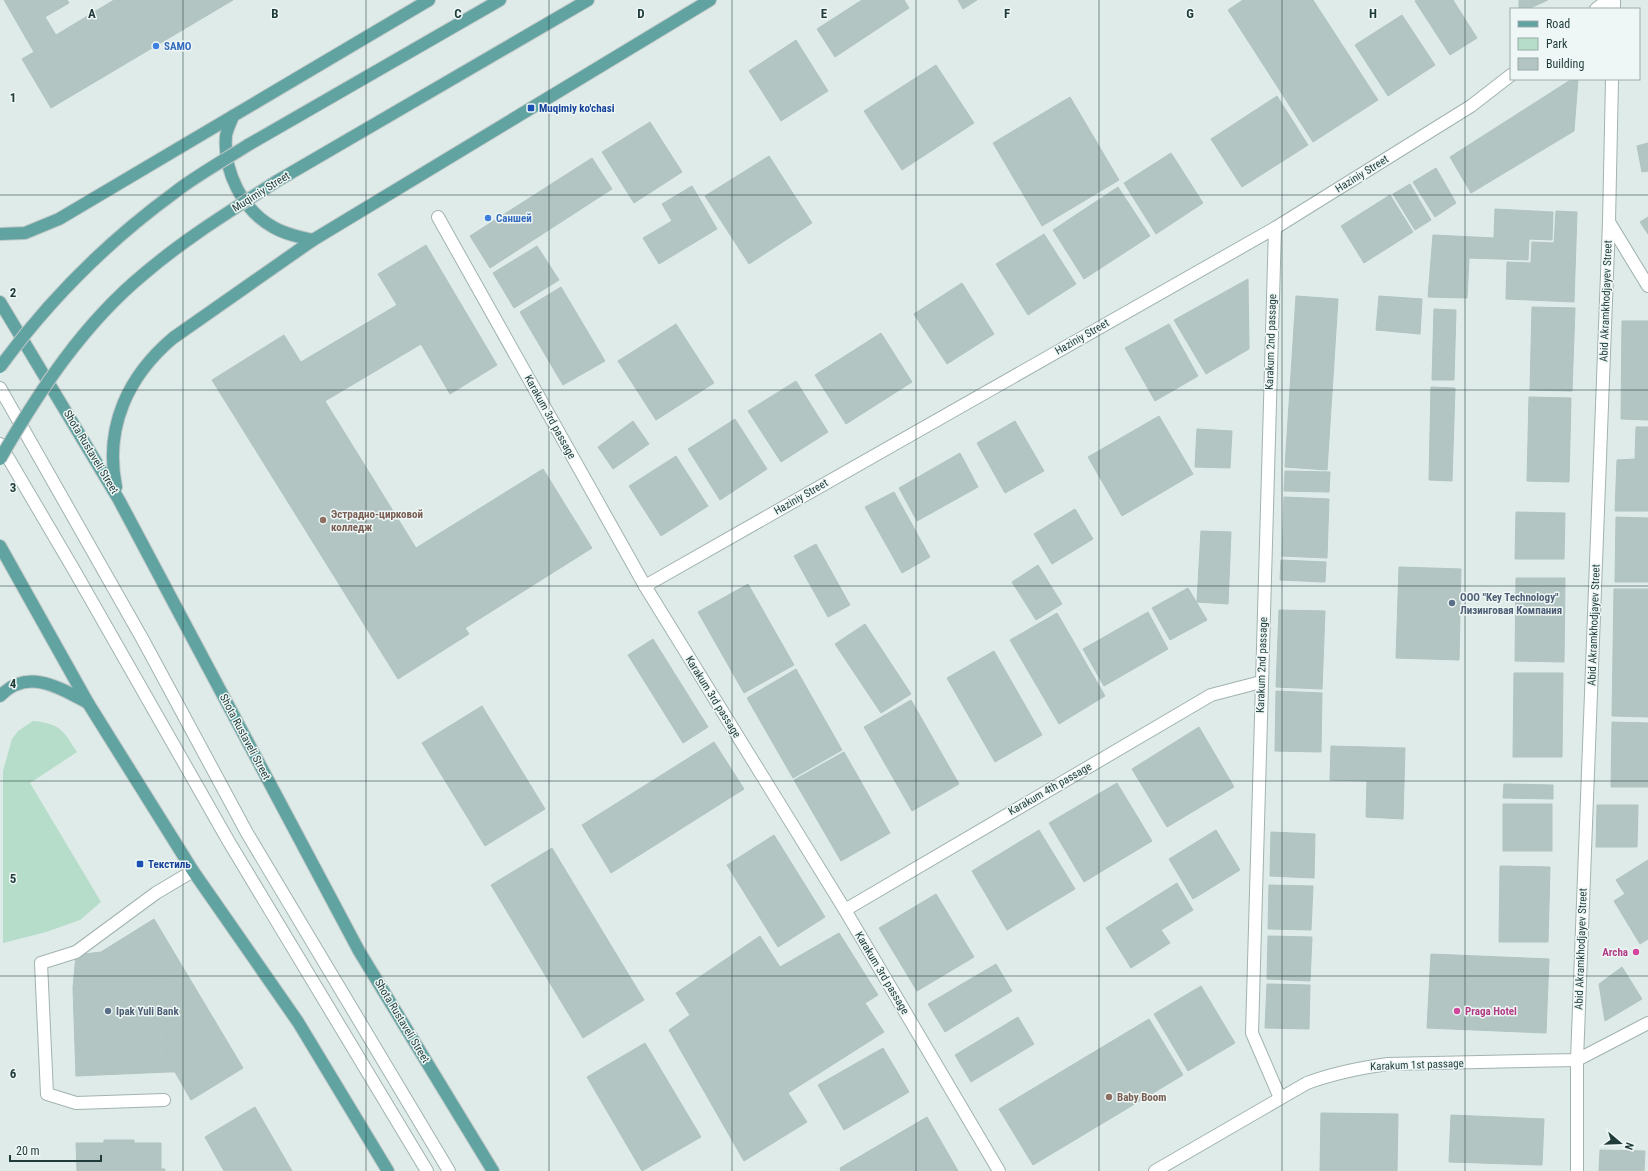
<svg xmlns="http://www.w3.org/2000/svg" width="1648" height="1171" font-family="'Roboto Condensed',sans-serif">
<rect width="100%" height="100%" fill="#deebe8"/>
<path fill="#b5ddc9" d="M33,721C62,724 63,731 77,752L30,783L101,902L80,920L46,932L3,943V771L12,739L18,731Z"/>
<g fill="#b3c5c2" stroke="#b0c4c1">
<polygon points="4,0 67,0 69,3 45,17 56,35 114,0 233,0 51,108 22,59 34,52"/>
<polygon points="862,0 904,0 909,8 835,57 817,29"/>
<polygon points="958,0 977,0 963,9"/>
<polygon points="1243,0 1313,0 1378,100 1313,142 1228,10"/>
<polygon points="1417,0 1453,0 1477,38 1450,55 1415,1"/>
<polygon points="1519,0 1548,0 1528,9 1519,9"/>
<polygon points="1402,15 1435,65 1388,96 1355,45"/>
<polygon points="796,40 828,91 781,121 749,71"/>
<polygon points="936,65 974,123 902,170 864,111"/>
<polygon points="1572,79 1578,79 1574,131 1471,193 1450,157"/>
<polygon points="1277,96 1308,145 1242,187 1211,139"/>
<polygon points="1070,97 1119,180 1042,226 993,143"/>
<polygon points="650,122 682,172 634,203 602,152"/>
<polygon points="1648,143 1648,171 1642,172 1637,146"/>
<polygon points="1171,153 1203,203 1156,234 1124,183"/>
<polygon points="769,156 812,223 749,264 705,196"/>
<polygon points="592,158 612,189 490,268 470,236"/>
<polygon points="1436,168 1456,203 1435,217 1413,182"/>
<polygon points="1410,184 1431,220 1415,230 1393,194"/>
<polygon points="692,186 717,229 659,264 643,238 672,221 662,204"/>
<polygon points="1118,187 1150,236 1084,279 1053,230"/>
<polygon points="1390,195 1413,232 1364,263 1341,226"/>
<polygon points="1495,209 1553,212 1552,240 1529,239 1528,260 1469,258 1467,298 1428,297 1433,235 1494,238"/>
<polygon points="1556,211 1577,212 1574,302 1506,299 1507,262 1531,263 1532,242 1554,243"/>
<polygon points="1648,217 1648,234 1640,222"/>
<polygon points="1044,234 1076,284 1028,315 996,264"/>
<polygon points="426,245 497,365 450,394 421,344 325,401 301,362 397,305 378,274"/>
<polygon points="537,246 559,280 514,308 493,273"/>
<polygon points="1248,279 1249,349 1206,374 1174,320"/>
<polygon points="962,283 994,334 947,364 914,314"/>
<polygon points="561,287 605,361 563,385 520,312"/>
<polygon points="1296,296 1338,299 1327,470 1285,467"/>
<polygon points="1379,296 1422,299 1420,334 1376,330"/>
<polygon points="1532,307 1575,308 1572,391 1530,390"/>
<polygon points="1434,309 1456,310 1454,380 1432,380"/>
<polygon points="1622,321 1648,321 1648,420 1621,419"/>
<polygon points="676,324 714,383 656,420 618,361"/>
<polygon points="1169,324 1198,376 1155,401 1125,348"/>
<polygon points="881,333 912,382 846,424 815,375"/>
<polygon points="284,335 416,548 543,469 592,548 465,628 469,634 398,679 212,380"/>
<polygon points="796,381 828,432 781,462 748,411"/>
<polygon points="1431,387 1455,388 1452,481 1429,480"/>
<polygon points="1529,397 1571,398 1569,482 1527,481"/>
<polygon points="1159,416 1193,474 1122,516 1088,457"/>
<polygon points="735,419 767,469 720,500 688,449"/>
<polygon points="633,421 649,444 613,469 598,447"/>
<polygon points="1015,421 1044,471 1005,493 977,443"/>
<polygon points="1636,427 1648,427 1648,459 1635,459"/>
<polygon points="1197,429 1232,431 1230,468 1195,467"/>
<polygon points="960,453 978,487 917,521 899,488"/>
<polygon points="676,456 708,506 661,536 629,486"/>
<polygon points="1635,459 1648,459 1648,511 1615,511 1617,460"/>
<polygon points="1285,471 1330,472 1329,492 1284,491"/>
<polygon points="894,492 930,557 902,573 865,507"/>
<polygon points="1284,497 1329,499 1327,558 1282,556"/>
<polygon points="1075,509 1093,539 1052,564 1034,534"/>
<polygon points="1516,512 1565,513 1564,559 1515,559"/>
<polygon points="1616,517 1648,518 1648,582 1615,582"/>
<polygon points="1201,531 1231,532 1228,604 1197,602"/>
<polygon points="816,544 850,605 828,617 794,556"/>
<polygon points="1281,560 1326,562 1325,582 1280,580"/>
<polygon points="1038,565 1062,604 1036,620 1012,582"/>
<polygon points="1399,567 1461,569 1459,660 1396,658"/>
<polygon points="1516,578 1565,578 1564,662 1515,661"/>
<polygon points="748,584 794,665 744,693 698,612"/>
<polygon points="1188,588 1207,620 1170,640 1152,608"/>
<polygon points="1614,589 1648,589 1648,717 1612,716"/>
<polygon points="1279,610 1325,611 1322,689 1276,687"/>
<polygon points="1148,612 1168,649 1104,686 1083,649"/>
<polygon points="1057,613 1105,696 1059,724 1010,640"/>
<polygon points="865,624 911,694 881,713 835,644"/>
<polygon points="653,639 708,727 683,743 628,655"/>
<polygon points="994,651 1042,735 995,762 947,678"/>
<polygon points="796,669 842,750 793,778 747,698"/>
<polygon points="1514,673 1563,673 1562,757 1513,757"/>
<polygon points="1276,691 1322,693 1321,752 1275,751"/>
<polygon points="911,700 959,784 912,811 864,727"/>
<polygon points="482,706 545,809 485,846 422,743"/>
<polygon points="1612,722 1648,723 1648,787 1611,787"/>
<polygon points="1199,727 1234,787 1167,827 1132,769"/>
<polygon points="714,742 744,789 611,873 582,825"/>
<polygon points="1331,746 1405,748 1403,819 1366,817 1367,781 1330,780"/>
<polygon points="844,752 890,833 841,861 794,780"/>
<polygon points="1117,783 1152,841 1084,882 1049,823"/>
<polygon points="1504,784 1553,785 1553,799 1503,798"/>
<rect x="1503" y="804" width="49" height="47"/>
<polygon points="1597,805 1638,805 1637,847 1596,847"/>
<polygon points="1039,830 1075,889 1007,930 972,871"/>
<polygon points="1216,830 1240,870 1193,899 1169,859"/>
<polygon points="1271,832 1315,834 1314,878 1270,876"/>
<polygon points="774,835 825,917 778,947 727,865"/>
<polygon points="552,848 644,1000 583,1038 491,885"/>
<polygon points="1648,860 1648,939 1640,944 1614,901 1625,894 1616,880"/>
<polygon points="1500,866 1550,867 1548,942 1499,942"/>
<polygon points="1177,883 1193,910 1161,930 1170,943 1131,968 1106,928"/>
<polygon points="1269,885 1313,886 1311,930 1268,929"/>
<polygon points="936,894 974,957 917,991 879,928"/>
<polygon points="154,919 243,1068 191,1100 175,1072 168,1072 165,984 73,988 76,955 101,952"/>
<polygon points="839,933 878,995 865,1003 884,1032 788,1093 807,1122 744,1161 669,1030 690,1015 676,993 760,936 780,967"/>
<polygon points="1268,936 1312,937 1310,981 1267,979"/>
<polygon points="1431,954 1549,959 1546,1033 1427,1028"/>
<polygon points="996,964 1012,991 945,1032 928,1004"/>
<polygon points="1622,967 1642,999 1605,1021 1599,984"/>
<polygon points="165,984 168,1072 76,1076 73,988"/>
<polygon points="1267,984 1310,985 1309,1029 1265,1028"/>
<polygon points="1201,986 1235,1043 1188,1071 1154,1014"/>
<polygon points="1018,1017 1034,1044 971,1082 955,1055"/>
<polygon points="1149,1019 1183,1075 1033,1165 999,1109"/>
<polygon points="645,1043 701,1137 642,1171 587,1077"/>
<polygon points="883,1048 909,1092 844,1130 818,1085"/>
<polygon points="255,1107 292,1171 224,1171 205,1137"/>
<polygon points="1321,1113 1398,1114 1397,1171 1320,1171"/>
<polygon points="1451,1115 1544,1119 1542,1165 1449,1162"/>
<polygon points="927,1117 958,1171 841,1171 840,1168"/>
<polygon points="104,1140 134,1140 134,1143 161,1143 161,1169 165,1169 165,1171 77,1171 76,1143 104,1143"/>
<polygon points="1600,1150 1645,1151 1644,1171 1599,1171"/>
</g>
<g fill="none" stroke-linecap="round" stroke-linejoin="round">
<defs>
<g id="service">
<polyline points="0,388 143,640 247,833 449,1171"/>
<polyline points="0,444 74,570 229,842 427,1171"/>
<polyline points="164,1100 76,1103 47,1094 41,963 76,952 156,893 193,871"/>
</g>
<g id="minor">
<polyline points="1596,9 1608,0"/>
<polyline points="1614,9 1614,0"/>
<polyline points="438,217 645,586 845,910 999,1171"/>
<polyline points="1609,222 1648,286"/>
<polyline points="1275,228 1252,1033 1280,1098"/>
<polyline points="645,586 1275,228 1471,106 1511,75"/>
<polyline points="845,910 1211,695 1261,682"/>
<path d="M1155,1171L1307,1083C1334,1073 1359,1068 1388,1064L1577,1060L1648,1023"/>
<polyline points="1577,1171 1577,1060 1609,222 1612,79"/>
</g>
<g id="primary">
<path d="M233,116C231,122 227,129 226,136C223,170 242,210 273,227C285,234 299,237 313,240"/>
<polyline points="248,145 500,0"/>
<polyline points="277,181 588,0"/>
<polyline points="0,234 25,233 59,219 429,0"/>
<polyline points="0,302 119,500 359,951 493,1171"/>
<path d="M116,487C104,427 128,376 173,338L313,240L710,0"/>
<polyline points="0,546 88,703 193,871 298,1022 388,1171"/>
<path d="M0,696C28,667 60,688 88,703"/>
</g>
</defs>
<use href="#service" stroke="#a1b3b0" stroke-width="14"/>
<use href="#minor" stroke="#a1b3b0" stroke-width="14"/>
<use href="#primary" stroke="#c0c8c8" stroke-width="14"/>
<use href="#service" stroke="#fff" stroke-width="12"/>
<use href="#minor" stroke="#fff" stroke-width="12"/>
<use href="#primary" stroke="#60a3a1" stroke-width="12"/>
<defs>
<g id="primary-bridge">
<path d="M0,367C49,300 107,242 174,193C197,175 223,161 248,145"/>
<path d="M0,459C39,391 84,323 145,273C186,238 232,210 277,181"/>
</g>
</defs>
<use href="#primary-bridge" stroke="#c0c8c8" stroke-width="14" stroke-linecap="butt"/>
<use href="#primary-bridge" stroke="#60a3a1" stroke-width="12"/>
</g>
<path fill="none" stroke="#1f3b3a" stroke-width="1" stroke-opacity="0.55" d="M183,0V1171M366,0V1171M549,0V1171M732,0V1171M916,0V1171M1099,0V1171M1282,0V1171M1465,0V1171M0,195H1648M0,390H1648M0,586H1648M0,781H1648M0,976H1648"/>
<g fill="#3f7fe0" stroke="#eef7f5" stroke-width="1.5">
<circle cx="156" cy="46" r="4"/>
<circle cx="488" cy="218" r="4"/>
</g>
<g fill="#1a4fb4" stroke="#eef7f5" stroke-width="1.5">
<rect x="527" y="104" width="8" height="8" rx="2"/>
<rect x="136" y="860" width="8" height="8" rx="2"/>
</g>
<g fill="#8d6e63" stroke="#eef7f5" stroke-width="1.5">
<circle cx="323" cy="520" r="4"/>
<circle cx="1109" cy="1097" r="4"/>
</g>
<g fill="#5c6f8a" stroke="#eef7f5" stroke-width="1.5">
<circle cx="1452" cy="603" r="4"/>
<circle cx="108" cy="1011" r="4"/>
</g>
<g fill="#d1479c" stroke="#eef7f5" stroke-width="1.5">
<circle cx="1636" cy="952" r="4"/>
<circle cx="1457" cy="1011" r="4"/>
</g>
<g text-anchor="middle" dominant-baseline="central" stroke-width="3" stroke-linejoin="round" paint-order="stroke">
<g font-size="11" font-weight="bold" fill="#366cbe" stroke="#eef7f5" text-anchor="start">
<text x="164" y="46">SAMO</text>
<text x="496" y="218">Саншей</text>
</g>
<g font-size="11" font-weight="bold" fill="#164399" stroke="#eef7f5" text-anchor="start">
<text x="539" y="108">Muqimiy ko'chasi</text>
<text x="148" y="864">Текстиль</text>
</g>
<g font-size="11" fill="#1f3b3a" stroke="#eef7f5">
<text transform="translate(1362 174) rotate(-32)">Haziniy Street</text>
<text transform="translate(261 192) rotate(-32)">Muqimiy Street</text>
<text transform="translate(1606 301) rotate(-88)">Abid Akramkhodjayev Street</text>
<text transform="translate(1082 337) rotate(-30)">Haziniy Street</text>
<text transform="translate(1271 342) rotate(-88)">Karakum 2nd passage</text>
<text transform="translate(550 417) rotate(61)">Karakum 3rd passage</text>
<text transform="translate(91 452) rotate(59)">Shota Rustaveli Street</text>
<text transform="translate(801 497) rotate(-30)">Haziniy Street</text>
<text transform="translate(1594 625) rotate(-88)">Abid Akramkhodjayev Street</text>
<text transform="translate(1262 665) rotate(-88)">Karakum 2nd passage</text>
<text transform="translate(713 697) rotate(58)">Karakum 3rd passage</text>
<text transform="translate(245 737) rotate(62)">Shota Rustaveli Street</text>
<text transform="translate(1050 789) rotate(-30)">Karakum 4th passage</text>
<text transform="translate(1581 949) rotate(-88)">Abid Akramkhodjayev Street</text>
<text transform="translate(882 973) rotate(59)">Karakum 3rd passage</text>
<text transform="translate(402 1021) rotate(59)">Shota Rustaveli Street</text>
<text transform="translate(1417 1065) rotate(-2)">Karakum 1st passage</text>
</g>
<g font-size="11" font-weight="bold" fill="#785e54" stroke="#eef7f5" text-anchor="start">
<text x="331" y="514">Эстрадно-цирковой<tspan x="331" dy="13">колледж</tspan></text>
<text x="1117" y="1097">Baby Boom</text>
</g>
<g font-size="11" font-weight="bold" fill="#4e5e75" stroke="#eef7f5" text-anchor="start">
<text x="1460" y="597">OOO "Key Technology"<tspan x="1460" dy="13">Лизинговая Компания</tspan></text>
<text x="116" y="1011">Ipak Yuli Bank</text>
</g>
<g font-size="11" font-weight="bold" fill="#b23c85" stroke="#eef7f5" text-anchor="end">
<text x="1628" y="952">Archa</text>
<text x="1465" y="1011" text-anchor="start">Praga Hotel</text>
</g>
</g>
<g font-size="13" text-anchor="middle" font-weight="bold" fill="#1f3b3a" stroke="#eef7f5" stroke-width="3" stroke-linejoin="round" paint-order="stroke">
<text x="92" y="18">A</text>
<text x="275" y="18">B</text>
<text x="458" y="18">C</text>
<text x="641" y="18">D</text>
<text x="824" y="18">E</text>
<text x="1007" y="18">F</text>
<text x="1190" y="18">G</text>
<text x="1373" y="18">H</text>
<text x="13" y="102">1</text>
<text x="13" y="297">2</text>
<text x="13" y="492">3</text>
<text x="13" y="688">4</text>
<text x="13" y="883">5</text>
<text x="13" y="1078">6</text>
</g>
<rect x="1510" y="8" width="130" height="72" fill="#eef7f5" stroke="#9bacaa"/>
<rect x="1518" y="21" width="20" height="6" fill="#60a3a1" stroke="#9bacaa"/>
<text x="1546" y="28" font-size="12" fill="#1f3b3a">Road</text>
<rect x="1518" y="38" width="20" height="12" fill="#b5ddc9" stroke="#9bacaa"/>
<text x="1546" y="48" font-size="12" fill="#1f3b3a">Park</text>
<rect x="1518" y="58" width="20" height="12" fill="#b3c5c2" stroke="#9bacaa"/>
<text x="1546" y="68" font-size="12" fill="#1f3b3a">Building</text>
<g transform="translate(1620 1143) rotate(109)" stroke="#eef7f5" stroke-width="3" paint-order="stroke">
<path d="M0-3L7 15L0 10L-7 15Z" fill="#1f3b3a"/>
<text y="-6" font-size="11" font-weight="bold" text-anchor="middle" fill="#1f3b3a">N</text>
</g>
<path d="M10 1155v6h91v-6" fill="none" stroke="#1f3b3a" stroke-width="2"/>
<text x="16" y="1155" font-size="12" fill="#1f3b3a" stroke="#eef7f5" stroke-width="3" paint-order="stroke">20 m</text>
</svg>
